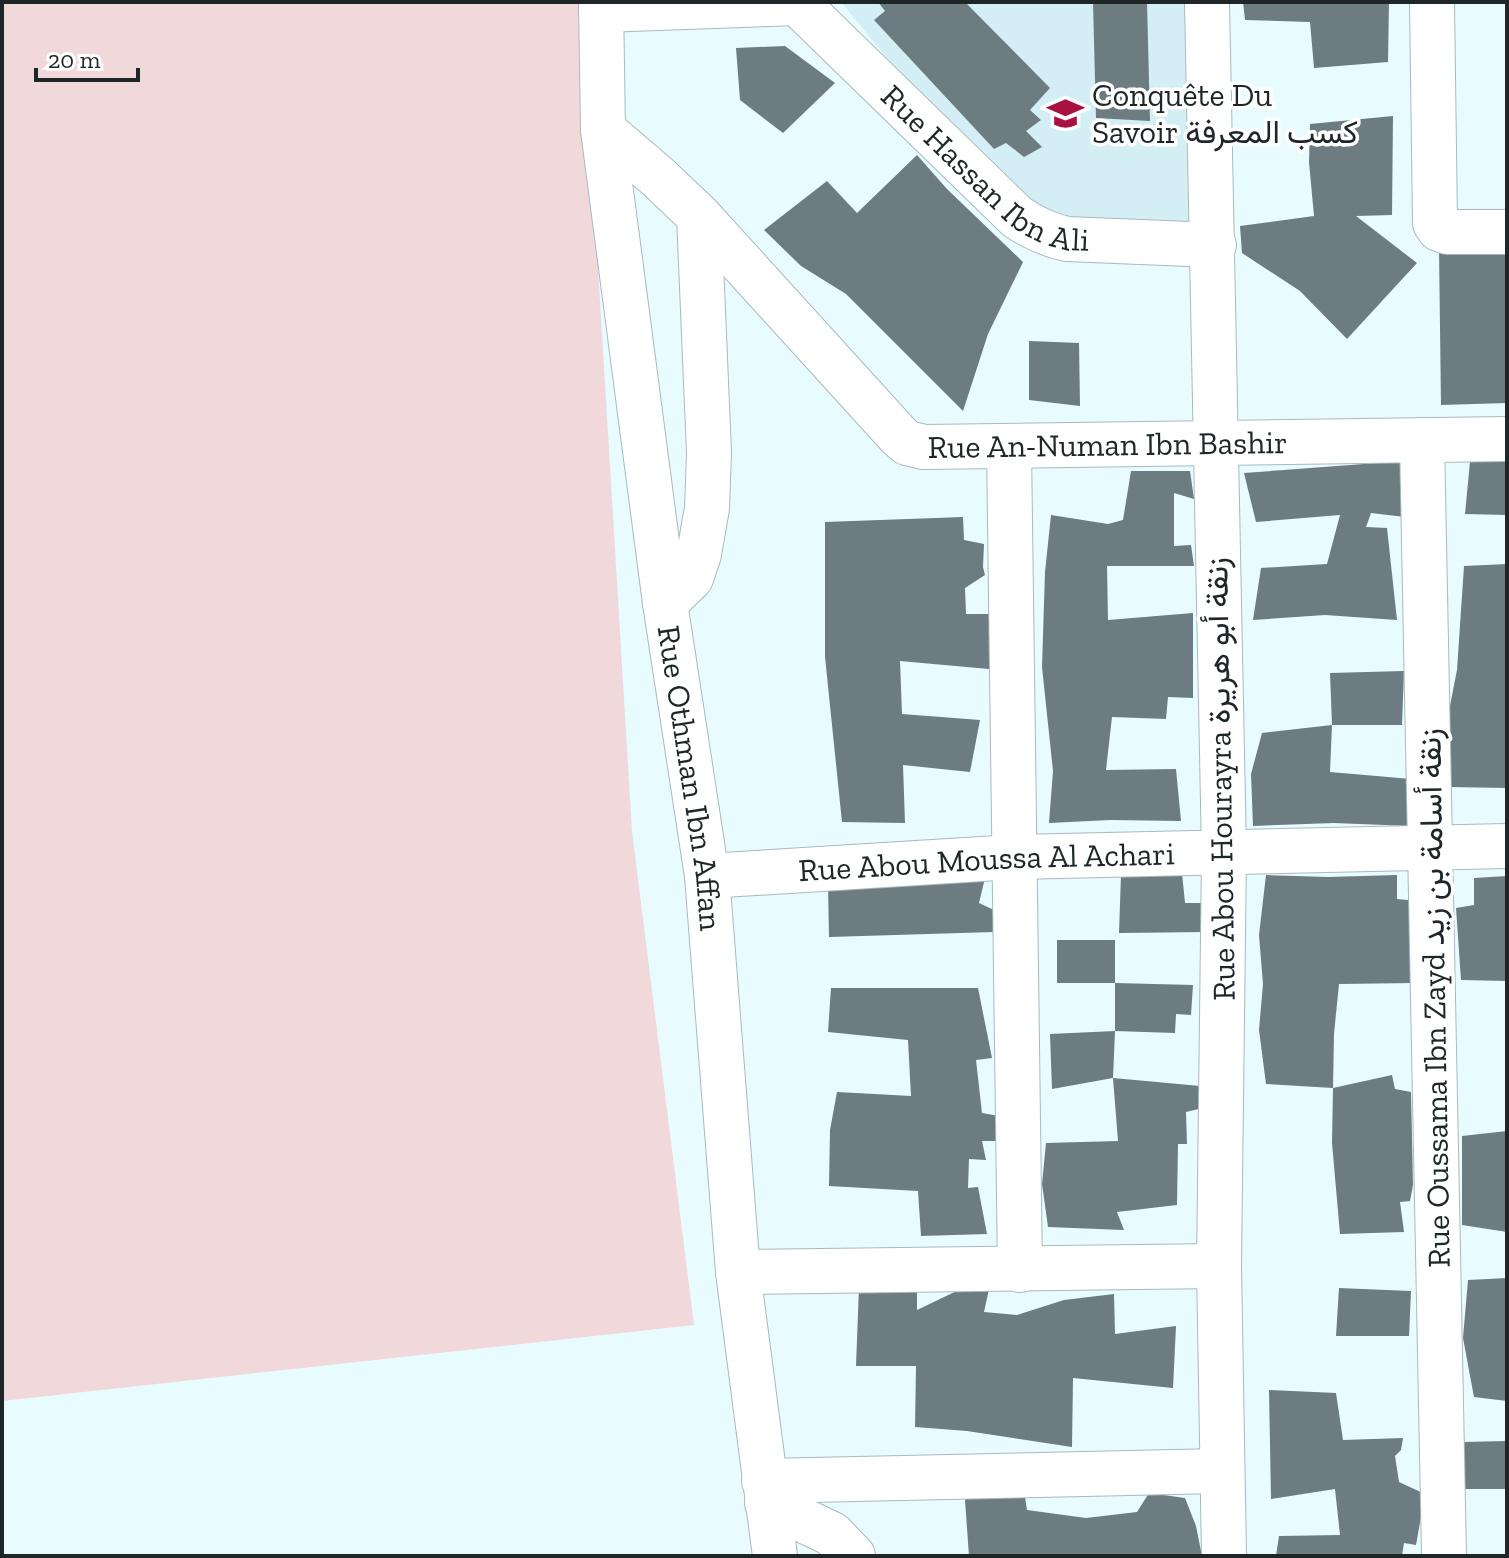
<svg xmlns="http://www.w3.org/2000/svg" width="1509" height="1558" font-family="'Zilla Slab',Vazirmatn,serif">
<rect width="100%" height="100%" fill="#e8fbff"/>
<polygon fill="#d3eff5" points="841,2 1198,2 1199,236 1024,224"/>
<polygon fill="#f1d9db" points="2,2 582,2 632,831 694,1325 2,1401"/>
<g fill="#6c7c80">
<polygon points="878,2 965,2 1050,88 1030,110 1041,120 1026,131 1042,147 1024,157 1006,143 994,149 874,20 885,11"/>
<polygon points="1093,2 1147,2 1150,121 1096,118"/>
<polygon points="1243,2 1389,2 1388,62 1314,68 1310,22 1245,20"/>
<polygon points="785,46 835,83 783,133 740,100 736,48"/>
<polygon points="1393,116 1392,215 1356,216 1417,263 1347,339 1300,291 1242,253 1240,226 1314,216 1309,162 1310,124"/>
<polygon points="917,155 947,189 1023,262 988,334 963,411 846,294 801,266 764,230 827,181 857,213"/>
<polygon points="1439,247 1507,247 1507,403 1441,405"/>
<polygon points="1029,341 1079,343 1080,406 1029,400"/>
<polygon points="1404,461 1405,517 1371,513 1366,527 1387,528 1397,620 1325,615 1253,620 1261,568 1327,564 1340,515 1256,522 1244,473"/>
<polygon points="1470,462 1507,462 1507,515 1465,514"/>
<polygon points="1131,471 1190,471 1194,499 1174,493 1174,546 1191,545 1194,566 1107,566 1108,620 1193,613 1193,698 1168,697 1166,719 1112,717 1106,770 1176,769 1181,821 1110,820 1049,823 1053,771 1042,667 1045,572 1051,515 1108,524 1123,520"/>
<polygon points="963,517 964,540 984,544 983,567 985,575 965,588 966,614 991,614 989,669 900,661 902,714 980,720 970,772 903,765 905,823 842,822 825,657 825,522"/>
<polygon points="1507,564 1507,788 1449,787 1447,721 1457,670 1464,566"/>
<polygon points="1404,671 1402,725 1332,725 1330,673"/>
<polygon points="1332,725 1330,772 1411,779 1410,826 1334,823 1253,826 1251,774 1262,733"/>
<polygon points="1182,873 1185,903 1207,903 1206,932 1119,933 1121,875"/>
<polygon points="1266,875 1328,877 1397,875 1397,899 1418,901 1414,983 1339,984 1334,1034 1333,1088 1266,1084 1259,1030 1263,984 1259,935"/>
<polygon points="1507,876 1507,981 1461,980 1456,908 1474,905 1474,878"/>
<polygon points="985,878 979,903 996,911 994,932 829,937 828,885"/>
<polygon points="1057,940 1115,940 1115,983 1193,985 1191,1015 1176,1014 1175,1033 1115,1031 1115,983 1057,983"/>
<polygon points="831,988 978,988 992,1058 976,1060 982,1113 999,1116 1001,1141 982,1141 986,1160 969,1159 968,1188 978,1187 987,1234 921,1236 918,1191 829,1186 830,1130 837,1092 911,1096 908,1040 828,1032"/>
<polygon points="1115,1031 1113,1078 1052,1089 1050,1034"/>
<polygon points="1392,1075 1395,1089 1411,1092 1413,1185 1410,1201 1400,1202 1404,1232 1340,1234 1332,1143 1333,1088"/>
<polygon points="1113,1078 1200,1086 1203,1108 1186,1112 1187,1144 1178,1144 1177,1205 1117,1212 1124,1230 1048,1227 1042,1184 1046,1143 1118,1141"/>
<polygon points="1507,1131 1507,1232 1462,1225 1462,1136"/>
<polygon points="1507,1278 1507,1401 1474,1397 1463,1338 1468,1280"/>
<polygon points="917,1286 917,1310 965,1287 989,1289 984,1312 1017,1315 1064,1300 1114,1294 1115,1334 1176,1326 1173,1388 1073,1378 1072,1447 967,1431 915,1427 916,1366 856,1366 859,1287"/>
<polygon points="1339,1288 1411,1291 1409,1336 1336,1336"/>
<polygon points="1269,1390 1336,1393 1343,1440 1403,1438 1401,1450 1395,1456 1399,1482 1425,1494 1416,1545 1404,1543 1402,1556 1276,1556 1279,1536 1340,1535 1335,1489 1271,1499"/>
<polygon points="1507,1441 1507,1489 1465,1489 1463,1442"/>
<polygon points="980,1485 1025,1497 1027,1510 1086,1518 1137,1512 1149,1493 1185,1498 1196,1526 1202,1556 969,1556 965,1500"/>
</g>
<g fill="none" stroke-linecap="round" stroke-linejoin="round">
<defs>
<g id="minor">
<path id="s1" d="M601,2L603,130L665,603L707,876L738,1272L775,1556"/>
<path id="s2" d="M796,2L1017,217C1033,228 1048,235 1067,239L1214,245"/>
<polyline points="1207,2 1224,853 1219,1266 1224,1556"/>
<polyline points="1432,2 1435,223 1439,229 1447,232 1507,232"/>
<polyline points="601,10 796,3"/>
<path id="s3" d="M603,130L658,177L699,216L899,436L907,443L924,447L1507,439"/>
<polyline points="1422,440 1444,1556"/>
<polyline points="1009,447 1020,1270"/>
<polyline points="665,603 691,578 699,554 707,508 709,453 699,216"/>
<path id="s4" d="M707,876L1014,857L1507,846"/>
<polyline points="738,1272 1219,1266"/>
<polyline points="764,1481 1220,1471"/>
<polyline points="767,1503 832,1534 853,1556"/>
</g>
</defs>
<use href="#minor" stroke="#a8babd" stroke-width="46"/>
<use href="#minor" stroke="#fff" stroke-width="44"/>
</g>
<defs>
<symbol id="school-bare" viewBox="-9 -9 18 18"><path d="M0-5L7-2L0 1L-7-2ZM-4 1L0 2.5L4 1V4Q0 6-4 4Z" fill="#a81140" stroke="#fff" stroke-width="2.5" paint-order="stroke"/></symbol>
</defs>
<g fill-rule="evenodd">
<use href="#school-bare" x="1040" y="88" width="51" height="51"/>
</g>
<g text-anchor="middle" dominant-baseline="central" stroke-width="7" stroke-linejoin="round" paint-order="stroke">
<g font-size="32" fill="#1f2627" stroke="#fff" text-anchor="start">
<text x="1092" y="95">Conquête Du<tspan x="1092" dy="37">Savoir كسب المعرفة</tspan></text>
</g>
<g font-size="32" fill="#1f2627" stroke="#fff">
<text stroke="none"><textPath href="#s2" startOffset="256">Rue Hassan Ibn Ali</textPath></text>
<text stroke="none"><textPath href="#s3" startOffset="638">Rue An-Numan Ibn Bashir</textPath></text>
<text stroke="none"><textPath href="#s1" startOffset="782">Rue Othman Ibn Affan</textPath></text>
<text transform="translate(1220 779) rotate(-91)">Rue Abou Hourayra زنقة أبو هريرة</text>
<text stroke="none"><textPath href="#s4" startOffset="280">Rue Abou Moussa Al Achari</textPath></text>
<text transform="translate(1434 998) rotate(-91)">Rue Oussama Ibn Zayd زنقة أسامة بن زيد</text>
</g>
</g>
<rect width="1509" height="1558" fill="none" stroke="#1f2627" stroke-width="8"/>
<path d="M36 68v12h102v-12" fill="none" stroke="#1f2627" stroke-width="4"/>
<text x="48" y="68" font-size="24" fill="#1f2627" stroke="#ffffff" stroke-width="6" paint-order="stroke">20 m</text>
</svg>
